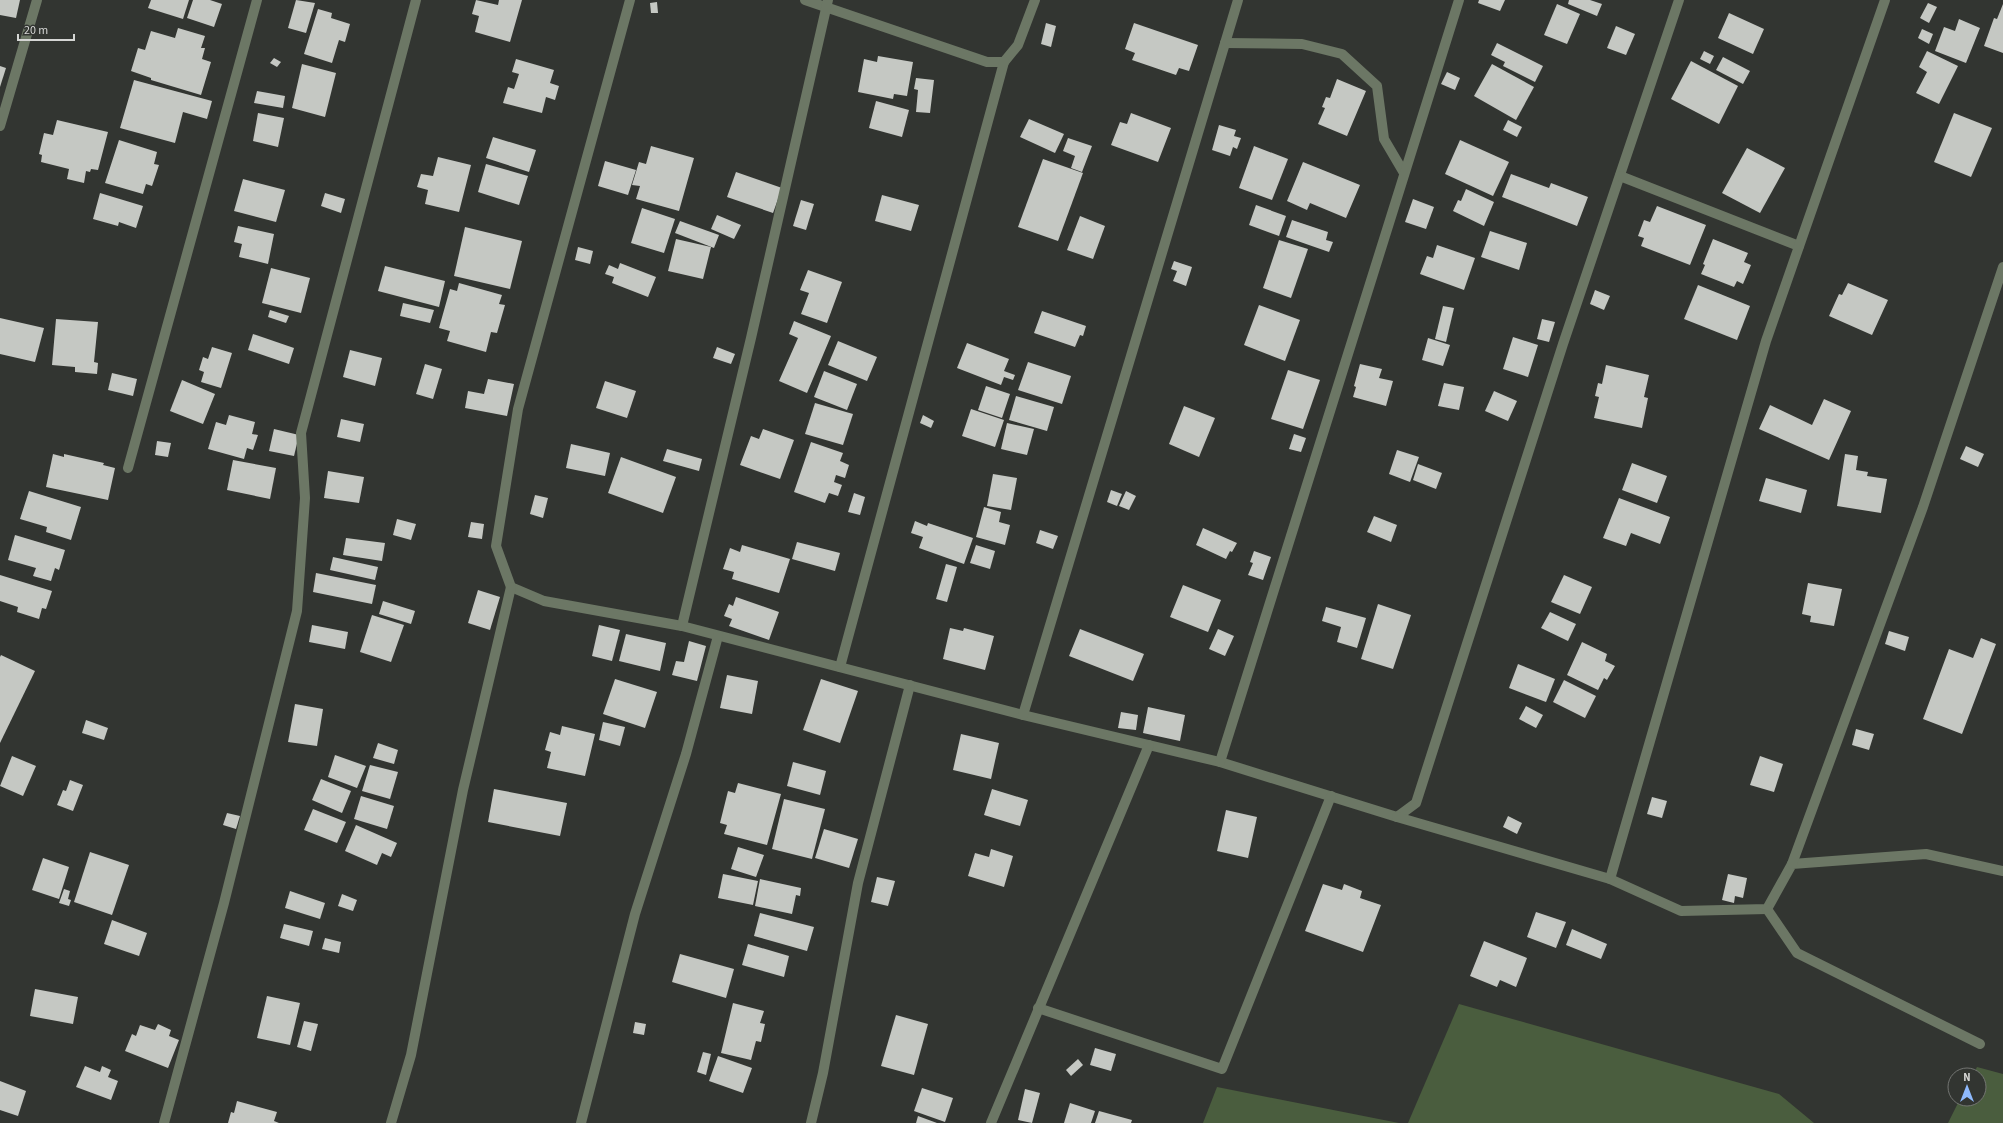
<svg xmlns="http://www.w3.org/2000/svg" width="2003" height="1123" font-family="'Source Sans 3',sans-serif">
<rect width="100%" height="100%" fill="#323531"/>
<g fill="#4a5d3e">
<polygon points="1459,1004 1779,1094 1814,1123 1408,1123"/>
<polygon points="1977,1067 2003,1074 2003,1123 1948,1123 1960,1099 1979,1099 1979,1075 1973,1075"/>
<polygon points="1217,1087 1399,1123 1203,1123"/>
</g>
<g fill="#c5c8c3">
<polygon points="0,0 20,0 16,18 0,15"/>
<polygon points="151,0 189,0 183,19 148,8"/>
<polygon points="193,0 210,0 222,4 214,27 187,18"/>
<polygon points="296,0 315,3 306,33 288,28"/>
<polygon points="476,0 498,5 499,0 522,0 510,42 475,32 479,16 472,14"/>
<polygon points="1479,0 1505,0 1500,11 1478,3"/>
<polygon points="1569,0 1590,0 1602,4 1597,16 1568,4"/>
<polygon points="657,2 658,13 651,13 650,3"/>
<polygon points="1928,3 1937,7 1929,23 1920,18"/>
<polygon points="1557,4 1580,14 1567,44 1544,35"/>
<polygon points="2003,4 2003,53 1984,46 1994,18 1997,19"/>
<polygon points="318,9 332,13 331,18 350,24 345,42 339,40 332,63 304,54"/>
<polygon points="1729,13 1764,29 1753,54 1718,38"/>
<polygon points="1959,19 1980,28 1966,63 1935,51 1944,27 1955,31"/>
<polygon points="1046,23 1056,26 1051,47 1041,44"/>
<polygon points="1134,23 1198,45 1189,71 1179,68 1176,75 1132,60 1135,53 1125,49"/>
<polygon points="1616,26 1635,34 1626,55 1607,48"/>
<polygon points="178,28 205,36 201,48 205,48 202,59 211,62 201,95 151,80 151,78 131,71 138,48 145,50 151,31 175,38"/>
<polygon points="1922,29 1933,34 1929,44 1918,38"/>
<polygon points="1497,43 1543,66 1535,82 1503,66 1505,62 1491,55"/>
<polygon points="1704,51 1714,56 1710,64 1700,59"/>
<polygon points="1927,51 1958,66 1939,104 1916,93 1927,72 1919,67"/>
<polygon points="878,56 913,62 907,96 894,94 893,99 858,92 864,59 877,62"/>
<polygon points="1723,57 1750,71 1743,84 1716,70"/>
<polygon points="274,58 281,62 277,67 270,63"/>
<polygon points="516,59 554,70 550,83 559,86 555,100 546,97 542,113 503,103 508,87 514,89 519,74 512,72"/>
<polygon points="1691,61 1738,86 1719,124 1671,99"/>
<polygon points="302,64 336,73 325,117 292,108"/>
<polygon points="1492,64 1534,87 1516,120 1474,96"/>
<polygon points="0,66 6,68 0,87"/>
<polygon points="1447,72 1460,78 1455,90 1441,84"/>
<polygon points="916,78 934,80 930,113 916,112 918,90 914,89"/>
<polygon points="1337,79 1366,91 1347,136 1318,124 1325,108 1322,107 1326,97 1330,98"/>
<polygon points="134,80 212,101 207,119 183,112 175,143 120,128"/>
<polygon points="257,91 285,96 283,108 254,103"/>
<polygon points="876,101 909,110 902,137 869,128"/>
<polygon points="258,113 284,118 278,147 253,141"/>
<polygon points="1131,113 1171,128 1158,162 1111,145 1120,122 1127,124"/>
<polygon points="1954,113 1992,128 1971,177 1934,162"/>
<polygon points="1029,119 1064,134 1055,153 1020,137"/>
<polygon points="57,120 108,132 98,170 91,169 90,172 86,171 84,183 67,179 69,169 41,162 42,155 39,154 44,133 53,135"/>
<polygon points="1508,120 1522,127 1517,137 1503,130"/>
<polygon points="1219,125 1236,130 1234,136 1241,138 1237,149 1233,147 1230,156 1212,150"/>
<polygon points="493,137 536,150 529,172 486,158"/>
<polygon points="1068,138 1092,146 1082,172 1071,168 1075,156 1063,151"/>
<polygon points="119,140 157,152 154,164 159,165 152,186 146,184 143,194 105,183"/>
<polygon points="1460,140 1509,162 1493,196 1445,174"/>
<polygon points="651,146 694,158 679,211 636,199 640,186 632,185 639,162 646,164"/>
<polygon points="1254,146 1288,159 1272,200 1239,188"/>
<polygon points="1747,148 1785,168 1760,213 1722,193"/>
<polygon points="438,157 471,165 459,212 425,204 428,190 417,187 421,174 433,176"/>
<polygon points="1043,159 1083,173 1058,241 1018,227"/>
<polygon points="605,161 636,170 628,195 598,186"/>
<polygon points="1303,162 1360,185 1346,218 1310,203 1307,210 1287,201"/>
<polygon points="486,164 528,176 519,205 478,192"/>
<polygon points="736,172 782,188 773,213 727,197"/>
<polygon points="1511,174 1549,188 1551,183 1588,197 1577,226 1502,197"/>
<polygon points="243,179 285,190 276,222 234,211"/>
<polygon points="1466,189 1494,202 1484,226 1453,211 1458,200 1461,201"/>
<polygon points="100,193 143,206 136,228 119,222 118,226 93,219"/>
<polygon points="325,193 345,199 341,213 321,206"/>
<polygon points="882,195 919,205 911,231 875,221"/>
<polygon points="1413,199 1434,207 1426,229 1405,222"/>
<polygon points="801,200 814,204 806,230 793,226"/>
<polygon points="1256,205 1286,216 1279,236 1249,225"/>
<polygon points="1657,206 1706,225 1690,265 1641,246 1644,238 1638,236 1644,220 1650,222"/>
<polygon points="642,208 675,219 664,253 631,243"/>
<polygon points="717,215 741,225 734,239 711,229"/>
<polygon points="1080,216 1105,226 1093,259 1067,250"/>
<polygon points="1292,220 1328,232 1326,240 1333,242 1329,252 1286,237"/>
<polygon points="680,221 719,235 714,248 675,233"/>
<polygon points="238,226 274,234 268,264 239,257 242,244 234,242"/>
<polygon points="465,227 522,241 510,289 454,276"/>
<polygon points="1490,231 1527,243 1519,270 1481,257"/>
<polygon points="676,239 711,247 703,279 668,271"/>
<polygon points="1713,239 1748,253 1744,262 1751,265 1743,284 1737,281 1734,287 1701,274 1705,265 1703,264"/>
<polygon points="1279,240 1308,249 1291,298 1263,288"/>
<polygon points="1437,245 1475,258 1464,290 1420,274 1427,256 1433,258"/>
<polygon points="578,247 593,251 590,264 575,260"/>
<polygon points="1174,261 1192,267 1186,286 1173,281 1177,271 1171,269"/>
<polygon points="620,263 656,277 648,297 612,283 614,277 605,274 609,265 618,269"/>
<polygon points="385,266 445,281 439,307 378,291"/>
<polygon points="271,268 310,278 301,313 262,303"/>
<polygon points="808,270 842,282 827,323 801,314 809,293 800,290"/>
<polygon points="459,283 502,295 499,304 505,305 497,333 491,332 486,352 447,341 450,331 439,328 450,289 457,291"/>
<polygon points="1848,283 1888,300 1872,335 1829,316 1839,294 1842,295"/>
<polygon points="1698,285 1750,306 1737,340 1684,319"/>
<polygon points="1595,290 1610,296 1604,310 1590,304"/>
<polygon points="403,303 434,310 430,323 400,316"/>
<polygon points="1259,305 1300,320 1285,361 1244,345"/>
<polygon points="1443,306 1454,308 1446,342 1435,339"/>
<polygon points="270,310 289,316 286,323 268,317"/>
<polygon points="1042,311 1086,326 1083,336 1080,335 1075,347 1034,333"/>
<polygon points="0,318 44,328 35,362 0,354"/>
<polygon points="56,319 98,322 94,362 98,363 97,374 75,372 75,367 52,365"/>
<polygon points="1542,319 1555,322 1549,342 1537,339"/>
<polygon points="794,321 831,336 807,393 779,381 798,338 789,334"/>
<polygon points="253,334 294,348 289,364 248,350"/>
<polygon points="1513,337 1538,345 1528,377 1503,369"/>
<polygon points="1428,338 1450,345 1443,366 1422,360"/>
<polygon points="838,341 877,357 867,381 828,365"/>
<polygon points="967,343 1009,359 1004,371 1015,375 1013,380 1004,377 1001,385 957,368"/>
<polygon points="212,347 232,353 221,388 201,382 204,372 199,370 203,357 208,359"/>
<polygon points="717,347 735,354 731,364 713,358"/>
<polygon points="350,350 382,358 375,386 343,377"/>
<polygon points="1028,362 1071,376 1062,404 1018,390"/>
<polygon points="425,364 442,369 433,399 416,394"/>
<polygon points="1360,364 1382,369 1379,378 1393,381 1386,406 1353,397 1356,387 1354,386"/>
<polygon points="1606,365 1649,375 1644,397 1648,398 1642,428 1594,418 1599,397 1595,396 1598,383 1602,384"/>
<polygon points="1288,370 1320,380 1303,429 1271,419"/>
<polygon points="824,371 857,384 847,410 814,397"/>
<polygon points="112,373 137,379 133,396 108,390"/>
<polygon points="488,379 514,384 507,416 465,408 468,391 484,394"/>
<polygon points="182,380 215,394 203,424 170,411"/>
<polygon points="605,381 636,391 627,418 596,408"/>
<polygon points="1444,383 1464,387 1459,410 1438,406"/>
<polygon points="986,386 1010,394 1002,418 978,410"/>
<polygon points="1494,391 1517,401 1508,421 1485,411"/>
<polygon points="1016,396 1054,407 1047,431 1009,420"/>
<polygon points="1824,399 1851,411 1829,460 1759,429 1770,405 1812,425"/>
<polygon points="815,403 853,414 843,445 805,434"/>
<polygon points="1184,406 1215,418 1199,457 1169,444"/>
<polygon points="971,409 1004,420 995,447 962,436"/>
<polygon points="229,415 255,422 252,434 258,435 253,450 247,448 244,459 208,449 216,422 226,425"/>
<polygon points="923,415 934,421 931,428 920,423"/>
<polygon points="341,419 364,424 360,442 337,437"/>
<polygon points="1007,423 1034,429 1027,455 1001,449"/>
<polygon points="274,429 299,435 294,456 269,451"/>
<polygon points="763,429 794,440 780,479 740,465 751,436 759,439"/>
<polygon points="1294,434 1306,438 1301,452 1289,449"/>
<polygon points="157,441 171,443 168,457 155,455"/>
<polygon points="811,442 843,453 840,461 849,465 845,478 836,475 834,482 842,485 838,496 829,493 825,503 794,492"/>
<polygon points="571,444 610,453 605,476 566,468"/>
<polygon points="1966,446 1984,454 1978,467 1960,459"/>
<polygon points="667,449 702,459 699,471 663,461"/>
<polygon points="1397,450 1419,457 1410,482 1389,474"/>
<polygon points="53,454 64,457 64,454 104,463 103,465 115,468 108,500 46,487"/>
<polygon points="1845,454 1858,456 1856,470 1868,472 1867,476 1887,479 1881,513 1837,506"/>
<polygon points="621,457 676,477 663,513 608,493"/>
<polygon points="233,460 276,468 270,499 227,490"/>
<polygon points="1632,463 1667,476 1657,503 1622,490"/>
<polygon points="1418,464 1442,473 1436,489 1413,480"/>
<polygon points="328,471 364,477 359,503 324,498"/>
<polygon points="993,474 1017,478 1011,510 987,506"/>
<polygon points="1766,478 1807,490 1801,513 1759,501"/>
<polygon points="1111,490 1122,494 1117,506 1107,502"/>
<polygon points="29,491 81,507 71,540 46,532 47,527 20,519"/>
<polygon points="1126,491 1136,496 1129,510 1119,506"/>
<polygon points="854,493 865,497 860,515 848,512"/>
<polygon points="535,495 548,498 543,518 530,514"/>
<polygon points="1619,498 1670,517 1660,544 1631,533 1626,546 1603,538"/>
<polygon points="984,507 1001,512 999,522 1010,525 1005,545 976,537"/>
<polygon points="1374,516 1397,525 1391,542 1367,532"/>
<polygon points="397,519 416,524 411,540 393,535"/>
<polygon points="915,521 927,526 928,523 973,538 964,564 919,548 923,537 911,533"/>
<polygon points="471,522 484,524 482,539 468,537"/>
<polygon points="1203,528 1237,543 1232,552 1230,551 1226,559 1196,545"/>
<polygon points="1040,530 1058,536 1053,549 1036,543"/>
<polygon points="15,535 65,550 59,570 55,568 51,581 33,576 36,568 8,560"/>
<polygon points="346,538 385,543 382,561 343,555"/>
<polygon points="797,542 840,553 835,571 792,559"/>
<polygon points="742,545 790,559 779,593 732,579 734,572 723,569 730,548 740,552"/>
<polygon points="976,545 995,551 990,569 970,563"/>
<polygon points="1254,551 1271,557 1263,580 1248,575 1253,563 1250,562"/>
<polygon points="333,557 378,567 375,580 330,570"/>
<polygon points="946,564 957,567 947,602 936,599"/>
<polygon points="316,573 376,585 372,604 313,592"/>
<polygon points="0,575 52,591 46,609 42,608 39,619 17,612 18,607 0,601"/>
<polygon points="1564,575 1592,587 1580,614 1551,602"/>
<polygon points="1808,583 1842,589 1834,626 1810,622 1811,616 1802,614"/>
<polygon points="1183,585 1221,600 1208,632 1170,617"/>
<polygon points="478,590 500,597 490,630 468,623"/>
<polygon points="736,597 779,612 769,640 729,626 732,619 724,616 729,604 733,606"/>
<polygon points="383,601 415,611 411,624 379,614"/>
<polygon points="1378,604 1411,615 1393,669 1361,659"/>
<polygon points="1326,607 1366,618 1357,648 1337,642 1341,627 1322,621"/>
<polygon points="1550,612 1576,624 1568,641 1541,628"/>
<polygon points="372,615 404,625 391,662 360,652"/>
<polygon points="312,625 348,632 345,649 309,642"/>
<polygon points="599,625 620,630 612,661 592,656"/>
<polygon points="950,628 963,631 964,628 994,636 985,670 943,659"/>
<polygon points="1080,629 1144,654 1133,681 1069,656"/>
<polygon points="1218,629 1234,636 1225,656 1209,649"/>
<polygon points="1889,631 1909,637 1905,651 1885,644"/>
<polygon points="626,634 666,643 660,671 619,661"/>
<polygon points="1981,638 1996,644 1962,734 1923,719 1949,649 1973,658"/>
<polygon points="689,641 706,646 697,681 672,675 676,661 684,662"/>
<polygon points="1582,642 1607,654 1605,661 1615,666 1607,680 1604,678 1598,690 1567,675"/>
<polygon points="1,655 35,671 0,743 0,657"/>
<polygon points="1518,664 1555,679 1546,702 1509,688"/>
<polygon points="727,675 758,681 752,714 720,708"/>
<polygon points="615,679 657,692 645,728 603,714"/>
<polygon points="821,679 858,691 840,743 803,730"/>
<polygon points="1564,680 1596,696 1585,718 1553,702"/>
<polygon points="295,704 323,709 317,746 288,742"/>
<polygon points="1526,706 1543,715 1536,728 1519,719"/>
<polygon points="1148,707 1185,715 1180,741 1143,733"/>
<polygon points="1121,712 1138,715 1136,730 1118,728"/>
<polygon points="86,720 108,728 104,740 82,733"/>
<polygon points="603,722 625,727 620,746 599,740"/>
<polygon points="562,726 595,734 585,776 547,768 551,752 545,750 550,732 560,735"/>
<polygon points="1856,729 1874,734 1869,750 1852,745"/>
<polygon points="961,734 999,743 991,779 953,770"/>
<polygon points="378,743 398,750 394,764 373,758"/>
<polygon points="335,755 366,766 357,788 328,777"/>
<polygon points="12,756 36,766 23,796 0,786"/>
<polygon points="1760,756 1783,764 1774,792 1750,785"/>
<polygon points="793,762 826,771 820,795 787,786"/>
<polygon points="370,765 398,772 390,799 362,791"/>
<polygon points="321,779 351,791 342,813 312,800"/>
<polygon points="70,780 83,785 73,811 57,805 63,790 66,791"/>
<polygon points="738,783 781,794 767,845 724,834 727,825 720,823 728,791 735,793"/>
<polygon points="494,789 567,803 560,836 488,822"/>
<polygon points="992,789 1028,800 1020,826 984,815"/>
<polygon points="361,796 394,806 387,829 354,819"/>
<polygon points="1652,797 1667,801 1662,818 1647,814"/>
<polygon points="784,799 825,809 812,859 772,849"/>
<polygon points="313,809 346,822 337,843 304,830"/>
<polygon points="1226,810 1257,817 1248,858 1217,851"/>
<polygon points="227,813 240,816 236,829 223,825"/>
<polygon points="1508,816 1522,823 1517,834 1503,827"/>
<polygon points="356,825 397,843 391,857 382,853 377,865 345,851"/>
<polygon points="824,829 858,839 849,868 815,858"/>
<polygon points="738,847 764,855 756,877 731,869"/>
<polygon points="991,849 1013,856 1004,887 968,876 975,853 989,857"/>
<polygon points="90,852 129,865 112,915 74,902"/>
<polygon points="43,858 69,867 59,899 32,890"/>
<polygon points="723,874 758,881 753,905 718,898"/>
<polygon points="1728,874 1747,878 1743,898 1735,896 1734,903 1722,900"/>
<polygon points="877,877 895,881 888,906 871,902"/>
<polygon points="760,879 801,888 800,896 796,895 792,914 755,906"/>
<polygon points="1323,884 1342,890 1344,884 1362,891 1360,898 1381,905 1363,952 1305,931"/>
<polygon points="64,889 70,891 68,899 71,900 69,906 59,903"/>
<polygon points="290,891 325,903 320,919 285,908"/>
<polygon points="342,894 357,900 353,911 338,906"/>
<polygon points="1536,912 1566,922 1556,948 1527,937"/>
<polygon points="760,913 814,927 807,951 754,936"/>
<polygon points="112,920 147,933 139,956 104,944"/>
<polygon points="284,924 313,931 309,946 280,938"/>
<polygon points="1572,929 1607,944 1601,959 1566,945"/>
<polygon points="325,938 341,942 339,953 322,949"/>
<polygon points="1484,941 1527,958 1516,987 1500,980 1497,987 1470,976"/>
<polygon points="748,944 789,956 784,977 742,965"/>
<polygon points="680,954 734,969 726,998 672,982"/>
<polygon points="35,989 78,997 73,1024 30,1016"/>
<polygon points="267,996 300,1003 290,1045 257,1038"/>
<polygon points="733,1003 764,1011 760,1023 765,1024 761,1042 756,1041 751,1060 721,1053"/>
<polygon points="896,1015 928,1024 914,1075 881,1066"/>
<polygon points="304,1021 318,1024 311,1051 297,1047"/>
<polygon points="635,1022 646,1024 644,1035 633,1033"/>
<polygon points="158,1024 171,1030 169,1036 179,1040 168,1068 125,1051 132,1034 136,1036 140,1025 155,1030"/>
<polygon points="1095,1048 1116,1054 1111,1071 1090,1065"/>
<polygon points="703,1052 711,1054 706,1075 697,1072"/>
<polygon points="718,1056 752,1068 743,1093 709,1081"/>
<polygon points="1078,1059 1083,1065 1071,1076 1066,1070"/>
<polygon points="85,1066 100,1072 102,1066 111,1070 108,1077 118,1081 111,1100 76,1087"/>
<polygon points="0,1081 26,1091 18,1116 0,1110"/>
<polygon points="922,1088 953,1098 945,1122 914,1111"/>
<polygon points="1025,1089 1040,1093 1032,1123 1018,1120"/>
<polygon points="237,1101 277,1112 274,1121 279,1123 228,1123 231,1112 234,1113"/>
<polygon points="1070,1103 1095,1111 1091,1123 1064,1123"/>
<polygon points="1099,1111 1132,1120 1131,1123 1095,1123"/>
<polygon points="918,1116 937,1123 916,1123"/>
</g>
<g fill="none" stroke-linecap="round" stroke-linejoin="round">
<g stroke="#6c7765" stroke-width="10">
<polyline points="630,0 518,409 496,546 511,587 544,601 682,626 1023,715 1220,762 1397,817 1416,803 1563,344 1679,0"/>
<polyline points="805,0 987,62 1004,62 1018,45 1035,0"/>
<polyline points="1225,43 1302,44 1342,54 1377,86 1384,139 1404,173"/>
<polyline points="0,126 37,0"/>
<polyline points="1620,176 1799,246"/>
<polyline points="128,468 257,0"/>
<polyline points="682,626 751,338 828,0"/>
<polyline points="840,667 1004,62"/>
<polyline points="1023,715 1238,0"/>
<polyline points="1220,762 1459,0"/>
<polyline points="1397,817 1610,879 1681,911 1767,909 1792,864 1926,854 2003,871"/>
<polyline points="1792,864 1923,507 2003,267"/>
<polyline points="1610,879 1766,341 1885,0"/>
<polyline points="1767,909 1797,953 1980,1044"/>
<polyline points="1038,1008 1222,1069 1331,796"/>
<polyline points="164,1123 224,903 297,611 305,498 301,433 416,0"/>
<polyline points="391,1123 411,1055 463,790 511,587"/>
<polyline points="581,1123 635,914 686,754 718,636"/>
<polyline points="811,1123 823,1073 858,883 910,685"/>
<polyline points="991,1123 1149,745"/>
</g>
</g>
<g transform="translate(1967 1087)"><circle r="19" fill="#323531" stroke="#737572"/>
<path d="M0-3L7 15L0 10L-7 15Z" fill="#8eb9fc"/>
<text y="-6" font-size="11" font-weight="bold" text-anchor="middle" fill="#d5d6d4">N</text>
</g>
<path d="M18 34v6h56v-6" fill="none" stroke="#d5d6d4" stroke-width="2"/>
<text x="24" y="34" font-size="12" fill="#d5d6d4" stroke="#323531" stroke-width="3" paint-order="stroke">20 m</text>
</svg>
